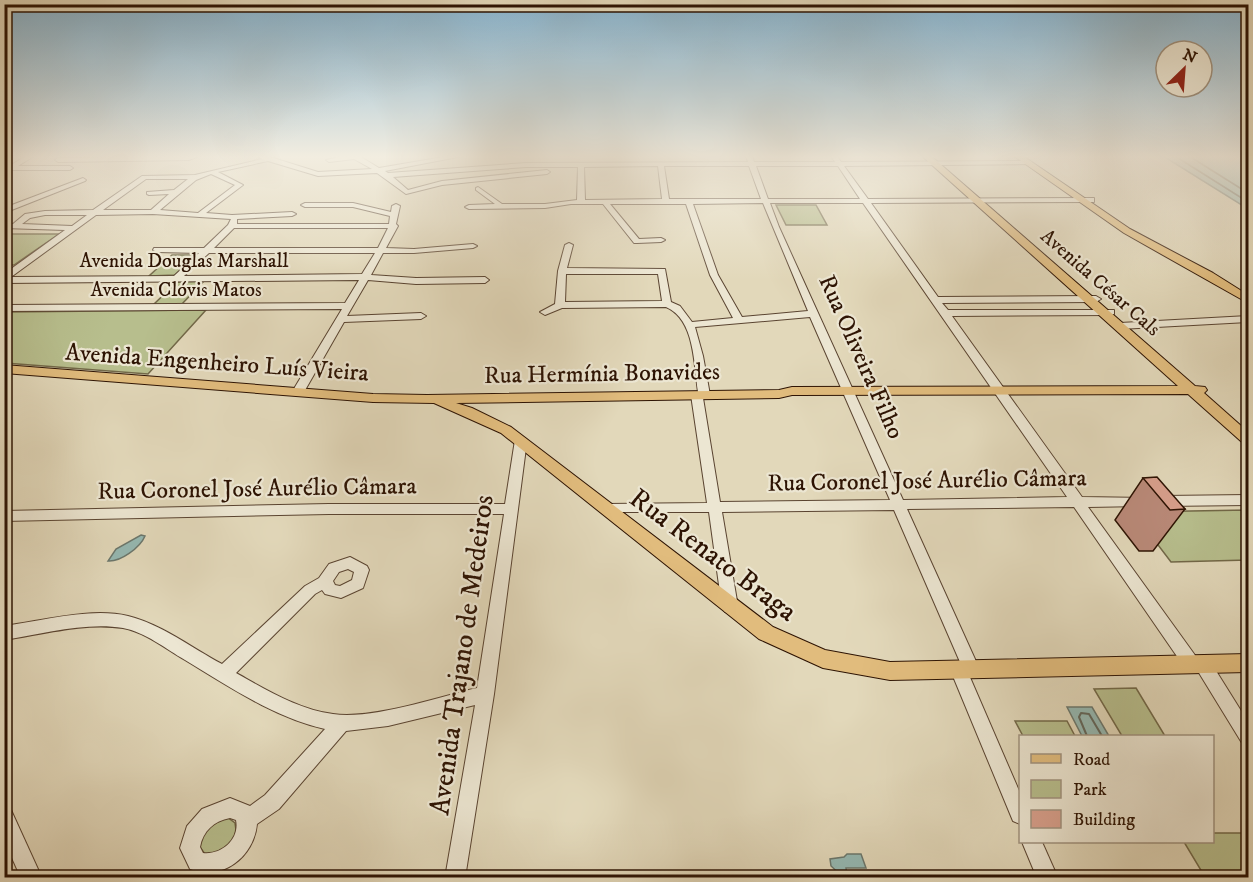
<svg xmlns="http://www.w3.org/2000/svg" width="1253" height="882" font-family="'IM FELL DW Pica',serif">
<rect width="100%" height="100%" fill="#e2d8ba"/>
<filter id="stains"><feTurbulence type="fractalNoise" baseFrequency=".00333" numOctaves="4"/><feColorMatrix values="0 0 0 0 .2 0 0 0 0 .09 0 0 0 0 .02 0 0 0 .5 -.17"/></filter>
<radialGradient id="worn" r=".72"><stop offset=".6" stop-color="#630" stop-opacity="0"/><stop offset="1" stop-color="#630" stop-opacity=".3"/></radialGradient>
<g fill="#b7be8d" stroke="#726848" stroke-width="1.5">
<polygon points="776,205 816,205 827,225 786,225"/>
<polygon points="7,234 59,234 14,265 5,265 5,235"/>
<polygon points="172,255 197,255 175,275 149,276"/>
<polygon points="204,281 181,305 153,305 177,282"/>
<polygon points="206,310 148,374 5,363 5,312"/>
<polygon points="1248,510 1248,560 1171,562 1133,512"/>
<polygon points="1136,688 1165,736 1122,736 1094,689"/>
<polygon points="1015,721 1067,721 1075,736 1023,736"/>
<path d="M227,817L235,823C240,842 222,853 205,854L199,846L205,829Z"/>
<polygon points="1213,833 1248,833 1248,877 1205,877 1184,842 1212,842"/>
</g>
<g fill="#95b9b3" stroke="#6b776d" stroke-width="1.5">
<polygon points="1163,156 1248,156 1248,209"/>
<path d="M141,535L145,536C140,548 120,562 108,561L116,549Z"/>
<polygon points="1067,707 1092,707 1109,736 1082,736"/>
<polygon points="847,854 861,854 866,868 846,868 847,877 843,877 831,866 830,859 844,857"/>
</g>
<g fill="none" stroke-linecap="round" stroke-linejoin="round">
<g stroke="#61665b" stroke-width="1.5">
<polyline points="1175,156 1248,202"/>
<polyline points="1189,156 1248,193"/>
</g>
<polyline stroke="#61665b" stroke-width="2" points="1087,736 1079,717 1081,713 1089,714 1102,736"/>
<defs>
<g id="minor">
<polygon points="26,156 34,156 18,166 70,166 73,168 70,170 9,170 6,168"/>
<polygon points="199,156 189,160 58,162 55,160 58,158"/>
<path d="M257,156H267L318,172L372,169L354,159L329,162L326,160L344,156H362L361,157L379,168L449,156H463L385,171L388,173L526,163L748,162L746,156H752L754,162H835L831,156H837L841,162L1029,161L1031,162V164L844,166L868,199L1094,198V202H1091L871,203L938,297L1096,296L1101,299L1096,302L942,303L948,310H1114V314L1111,315L952,316L1082,497L1147,498L1149,501L1147,504L1142,506L1088,507L1197,658L1202,656L1208,658L1248,722V746L1242,743L1196,668L1191,670L1185,668L1074,507L907,509L979,668L977,673L969,675L1020,793V824L1013,821L950,669L952,664L960,662L894,510L722,512L738,607L735,612L730,613L725,612L722,607L709,512H601L599,509L601,506L606,504L707,503L691,395L698,392C694,365 695,319 666,307L562,308L545,315L540,312L555,304L558,271L565,245L569,243L573,245L567,268L665,269L671,302L680,306L692,322L733,318L710,275L686,204H610L639,239L661,238L665,240L661,242L637,243H634L603,204H571L545,208L469,209L465,207L469,205L495,204L476,190V188L478,187L502,204H545L577,200L578,167H526L393,177L408,190L442,181L547,170L550,172L547,174L442,185L406,194L377,173L318,176L268,161L218,172L243,185L206,213L232,215L292,212L296,214L292,216L237,219V224H389L390,216L353,207H305L301,205L305,203H353L391,212L392,206L396,204L400,206L396,224L398,226L386,248L414,249L473,244L477,246L473,248L414,253H383L371,275L416,278L485,277L489,280L485,283L416,284L368,280L347,316L421,313L426,316L421,319L344,322L304,392L298,395L292,392L342,309L4,311V305L345,303L359,280L4,283V274L65,230L4,228V224H13L25,214L45,211L93,210L142,176L195,175L262,159ZM658,166L662,199L585,200L584,167ZM664,166H749L761,199H669ZM756,166H838L860,199H768ZM211,174L235,185L198,213L160,210L196,180ZM146,179H188L174,190L147,192V194L149,195L169,194L151,210H103ZM763,203L808,311L742,317L718,275L693,204ZM770,203H863L1067,497L903,500L779,227ZM153,214L231,219L228,225L204,248H154L153,250L157,252L199,253L174,276L11,277L96,215ZM45,215H87L72,226L22,224L30,218ZM234,228H388L378,248H214ZM209,253H375L362,274L184,276ZM566,274H658L662,301L565,302ZM810,317L890,500L720,502L703,398L710,395L703,356L695,327Z"/>
<polygon points="83,178 86,180 85,181 4,213 4,208"/>
<polygon points="1248,316 1248,322 1120,329 1115,326 1120,323"/>
<path d="M521,436L527,440L494,694L465,878H445L475,705L388,726L346,731L279,809L257,824C254,857 222,882 190,869L180,848L187,826L202,809L230,798L250,806L265,795L325,729C275,718 228,686 185,660C166,649 145,632 123,628C85,622 43,634 4,640V626C42,621 91,607 128,616C161,624 192,648 222,664L305,586L319,578L329,564L350,557L367,566L369,570L363,588L341,598L325,594L322,590L315,594L236,673C265,689 299,710 333,714C371,720 439,697 477,688L504,514H329L4,521V511L329,504H505L515,440ZM348,569L354,572L352,580L340,586L335,585L333,581L339,572ZM230,818L236,820C240,839 222,855 203,853L200,847C203,831 214,821 230,818Z"/>
<polygon points="1248,495 1248,505 1163,506 1158,504 1156,501 1158,498 1163,496"/>
<polygon points="4,807 11,810 42,878 21,878 4,840"/>
<polygon points="1022,842 1042,842 1058,878 1037,878"/>
</g>
<g id="major">
<polygon points="922,156 931,156 1195,386 1205,387 1207,390 1204,393 1248,432 1248,445 1243,443 1188,394 792,395 779,398 456,403 472,408 511,427 773,627 825,650 890,662 1248,654 1248,672 890,680 823,668 759,639 501,433 434,403 373,402 4,373 4,365 373,394 427,395 779,390 792,387 1178,386"/>
<polygon points="1014,156 1023,156 1130,229 1213,273 1248,295 1248,303 1124,233"/>
</g>
</defs>
<use href="#minor" stroke="#5a4431" stroke-width="2"/>
<use href="#major" stroke="#2d1303" stroke-width="2"/>
<use href="#minor" fill="#ece6d2" fill-rule="evenodd"/>
<use href="#major" fill="#e1bc7d" fill-rule="evenodd"/>
</g>
<polygon fill="#b98978" stroke="#2d1303" stroke-width="1.5" points="1143,478 1185,509 1153,551 1139,551 1115,520"/>
<polygon fill="#d79f8c" stroke="#2d1303" stroke-width="1.5" points="1157,477 1185,509 1170,510 1143,478"/>
<linearGradient id="sky" x2="0" y2="1"><stop stop-color="#87b6d3"/><stop offset="0.56" stop-color="#f2ede0"/><stop offset="1" stop-color="#f2ede0" stop-opacity="0"/></linearGradient>
<rect width="1253" height="280" fill="url(#sky)"/>
<g text-anchor="middle" dominant-baseline="central" stroke-width="4.5" stroke-linejoin="round" paint-order="stroke">
<g font-size="20" fill="#2d1303" stroke="#ece6d2">
<text x="184" y="261">Avenida Douglas Marshall</text>
<text transform="translate(1100 283) rotate(41)">Avenida César Cals</text>
<text x="176" y="290">Avenida Clóvis Matos</text>
</g>
<g font-size="24" fill="#2d1303" stroke="#ece6d2">
<text transform="translate(861 357) rotate(66)">Rua Oliveira Filho</text>
<text transform="translate(217 363) rotate(4)">Avenida Engenheiro Luís Vieira</text>
<text transform="translate(602 374) rotate(-1)">Rua Hermínia Bonavides</text>
<text transform="translate(927 481) rotate(-1)">Rua Coronel José Aurélio Câmara</text>
<text transform="translate(257 489) rotate(-1)">Rua Coronel José Aurélio Câmara</text>
</g>
<g font-size="28" fill="#2d1303" stroke="#ece6d2">
<text transform="translate(713 555) rotate(37)">Rua Renato Braga</text>
<text transform="translate(462 655) rotate(-82)">Avenida Trajano de Medeiros</text>
</g>
</g>
<rect width="1253" height="882" fill="none" stroke="#e2d8ba" stroke-width="24"/>
<rect x="6" y="6" width="1241" height="870" fill="none" stroke="#2d1303" stroke-width="3"/>
<rect x="12" y="12" width="1229" height="858" fill="none" stroke="#2d1303" stroke-width="1.5"/>
<rect x="1019" y="735" width="195" height="108" fill="#ece6d2" stroke="#a0927f" stroke-width="1.5"/>
<rect x="1031" y="754" width="30" height="9" fill="#e1bc7d" stroke="#a0927f" stroke-width="1.5"/>
<text x="1073" y="765" font-size="18" fill="#2d1303">Road</text>
<rect x="1031" y="780" width="30" height="18" fill="#b7be8d" stroke="#a0927f" stroke-width="1.5"/>
<text x="1073" y="795" font-size="18" fill="#2d1303">Park</text>
<rect x="1031" y="810" width="30" height="18" fill="#d79f8c" stroke="#a0927f" stroke-width="1.5"/>
<text x="1073" y="825" font-size="18" fill="#2d1303">Building</text>
<g transform="translate(1184 69) rotate(25)"><circle r="28" fill="#ece6d2" stroke="#a0927f" stroke-width="1.5"/>
<path d="M0-4.5L10 22L0 15L-10 22Z" fill="#8f2418"/>
<text y="-9" font-size="16" font-weight="bold" text-anchor="middle" fill="#2d1303">N</text>
</g>
<rect width="100%" height="100%" filter="url(#stains)"/>
<rect width="100%" height="100%" fill="url(#worn)"/>
</svg>
